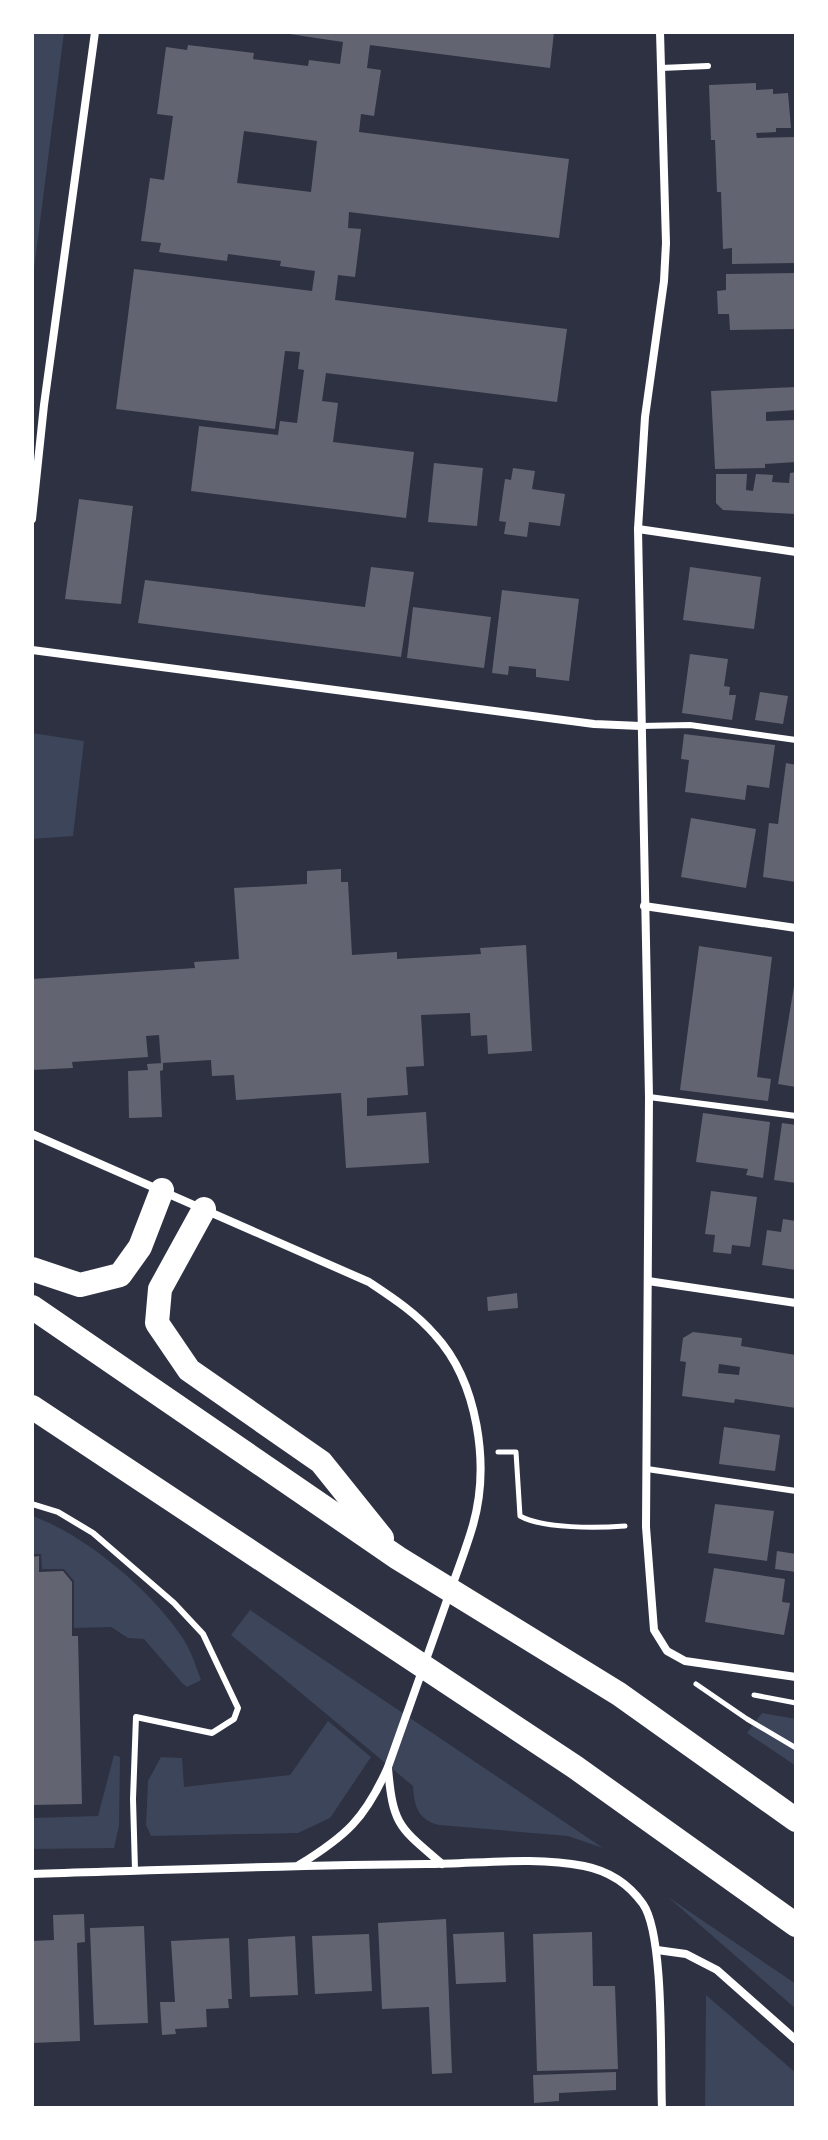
<svg xmlns="http://www.w3.org/2000/svg" width="828" height="2140" font-family="Raleway,sans-serif">
<rect width="100%" height="100%" fill="#2d3142"/>
<g fill="#3c4559">
<polygon points="32,32 64,32 32,286"/>
<polygon points="32,733 84,741 73,836 32,839"/>
<path d="M32,1516C85,1534 154,1593 184,1640C192,1653 196,1667 201,1680L187,1687L183,1684L144,1639L128,1638L111,1627L74,1628V1581L64,1569H42L41,1554H32Z"/>
<path d="M250,1610L603,1848L568,1836L439,1825C418,1820 414,1806 413,1786L231,1635Z"/>
<polygon points="762,1713 796,1719 796,1766 747,1733"/>
<polygon points="328,1721 371,1757 330,1818 298,1833 151,1836 146,1825 148,1781 161,1757 182,1758 184,1787 290,1775"/>
<polygon points="114,1755 120,1757 119,1826 114,1848 32,1849 32,1818 98,1816"/>
<polygon points="668,1897 796,1984 796,2009"/>
<polygon points="706,1995 796,2073 796,2108 705,2108"/>
</g>
<g fill="#626471" fill-rule="evenodd">
<path d="M276,32H554L550,68L370,45L367,68L381,70L374,116L361,114L359,132L569,159L559,238L349,212L348,228L361,229L355,277L338,275L335,300L567,329L557,402L326,373L322,401L338,403L333,442L414,452L406,518L191,491L199,426L278,435L280,421L297,423L304,370L298,369L300,352L285,351L275,429L116,409L134,269L312,291L315,271L280,266L281,261L228,254L227,261L159,252L161,243L141,241L150,178L164,180L173,116L157,114L166,47L187,50L188,45L254,53L253,59L308,66L309,60L340,64L343,42ZM244,131L317,141L311,192L237,183Z"/>
<polygon points="756,83 756,90 773,89 773,94 788,93 791,128 776,128 776,132 756,133 757,138 796,137 796,263 732,264 732,248 723,249 721,192 717,192 715,140 711,140 709,85"/>
<polygon points="796,273 796,329 730,330 729,314 718,314 717,291 726,290 726,274"/>
<polygon points="796,387 796,410 766,412 766,421 796,420 796,462 765,464 765,468 715,469 711,391"/>
<polygon points="434,463 483,468 477,526 428,522"/>
<polygon points="513,468 535,471 532,489 565,494 560,526 529,522 527,537 504,534 506,522 499,521 505,479 511,480"/>
<polygon points="796,472 796,514 723,510 716,503 716,474 747,474 746,490 753,491 756,474 773,475 772,482 789,483 790,473"/>
<polygon points="79,499 133,506 121,604 65,599"/>
<polygon points="371,567 414,572 401,657 138,623 145,580 365,607"/>
<polygon points="690,567 761,577 754,629 683,620"/>
<polygon points="502,590 579,599 569,681 536,677 536,669 509,666 508,675 492,673"/>
<polygon points="413,607 491,617 484,668 407,658"/>
<polygon points="690,654 728,659 724,686 730,687 729,695 736,695 732,720 682,713"/>
<polygon points="760,692 788,696 783,724 755,720"/>
<polygon points="684,734 775,745 769,788 747,785 745,800 685,792 689,760 681,759"/>
<polygon points="786,763 796,765 796,882 763,877 769,823 778,824"/>
<polygon points="691,818 756,829 746,888 681,877"/>
<polygon points="341,869 341,882 348,882 352,955 397,952 397,959 481,954 480,948 526,945 532,1051 488,1054 487,1035 471,1036 470,1013 421,1015 424,1066 406,1067 408,1095 367,1098 367,1116 426,1112 429,1163 346,1168 341,1093 236,1100 234,1075 212,1076 211,1060 161,1063 159,1035 146,1036 148,1057 72,1062 73,1068 32,1070 32,979 195,968 194,962 239,959 234,888 307,884 307,871"/>
<polygon points="699,946 772,957 757,1077 771,1079 768,1101 680,1090"/>
<polygon points="794,986 796,986 796,1087 778,1084"/>
<polygon points="163,1063 163,1070 160,1071 162,1117 129,1118 128,1071 148,1070 147,1064"/>
<polygon points="703,1113 770,1122 763,1178 746,1175 748,1169 696,1162"/>
<polygon points="782,1123 796,1125 796,1183 774,1180"/>
<polygon points="711,1191 757,1197 750,1247 732,1245 731,1254 713,1252 715,1235 705,1234"/>
<polygon points="783,1219 796,1221 796,1270 762,1265 767,1230 781,1232"/>
<polygon points="517,1293 518,1308 488,1311 487,1297"/>
<path d="M693,1332L742,1338L741,1346L796,1355V1408L735,1399L734,1403L682,1396L686,1362L680,1361L683,1338ZM719,1364L740,1367L739,1375L718,1373Z"/>
<polygon points="724,1427 780,1435 775,1471 719,1464"/>
<polygon points="715,1504 774,1511 767,1561 708,1553"/>
<polygon points="777,1551 796,1554 796,1572 775,1569"/>
<polygon points="39,1556 39,1572 63,1571 72,1582 72,1636 78,1636 82,1804 32,1805 32,1557"/>
<polygon points="714,1568 785,1579 782,1602 790,1603 784,1635 705,1622"/>
<polygon points="84,1914 85,1942 77,1943 80,2041 32,2043 32,1941 54,1940 53,1915"/>
<polygon points="446,1919 452,2073 432,2074 429,2007 382,2009 378,1923"/>
<polygon points="144,1926 148,2023 94,2025 90,1928"/>
<polygon points="504,1932 506,1982 456,1984 453,1934"/>
<polygon points="592,1932 593,1986 615,1986 618,2069 537,2071 533,1934"/>
<polygon points="369,1934 372,1991 315,1994 312,1936"/>
<polygon points="295,1936 298,1995 250,1997 248,1939"/>
<polygon points="229,1938 232,1999 228,1999 229,2008 206,2009 207,2027 175,2029 176,2034 162,2035 160,2002 175,2002 171,1941"/>
<polygon points="616,2072 616,2090 559,2093 559,2101 534,2103 533,2075"/>
</g>
<g fill="none" stroke-linecap="round" stroke-linejoin="round">
<g stroke="#fff" stroke-width="5">
<path d="M498,1452H516L520,1516C543,1529 598,1528 625,1526"/>
<polyline points="696,1684 747,1719 796,1748"/>
<polyline points="754,1695 796,1703"/>
</g>
<g stroke="#fff" stroke-width="6">
<polyline points="661,68 708,66"/>
<polyline points="641,726 690,725 796,740"/>
<polyline points="649,1097 796,1116"/>
<polyline points="647,1469 796,1491"/>
<polyline points="32,1504 58,1512 93,1533 174,1603 203,1634 238,1708 234,1719 212,1733 136,1717 133,1799 135,1870"/>
</g>
<g stroke="#fff" stroke-width="8">
<polyline points="660,32 666,243 664,281 645,417 638,529 649,1097 646,1527 654,1630 667,1651 685,1661 796,1677"/>
<polyline points="32,519 44,405 95,32"/>
<polyline points="638,529 796,552"/>
<polyline points="32,650 594,724 641,726"/>
<polyline points="644,906 796,928"/>
<path d="M32,1134L369,1282C393,1298 416,1313 435,1335C478,1382 490,1465 473,1525C465,1553 454,1579 445,1606C426,1660 407,1714 388,1767C365,1819 346,1836 299,1865"/>
<polyline points="648,1281 796,1303"/>
<path d="M388,1768C393,1826 399,1827 442,1864"/>
<path d="M32,1874C163,1870 295,1865 426,1864C477,1864 533,1856 584,1866C609,1871 628,1883 643,1904C665,1936 660,2064 662,2108"/>
<polyline points="657,1950 686,1954 717,1970 796,2040"/>
</g>
<g stroke="#fff" stroke-width="24">
<polyline points="204,1209 160,1289 157,1323 189,1370 321,1462 382,1538"/>
<polyline points="32,1269 80,1285 120,1275 140,1247 162,1190"/>
<polyline points="32,1307 398,1558 619,1694 796,1820"/>
<polyline points="32,1407 575,1767 796,1925"/>
</g>
</g>
<rect width="828" height="2140" fill="none" stroke="#ffffff" stroke-width="68"/>
</svg>
